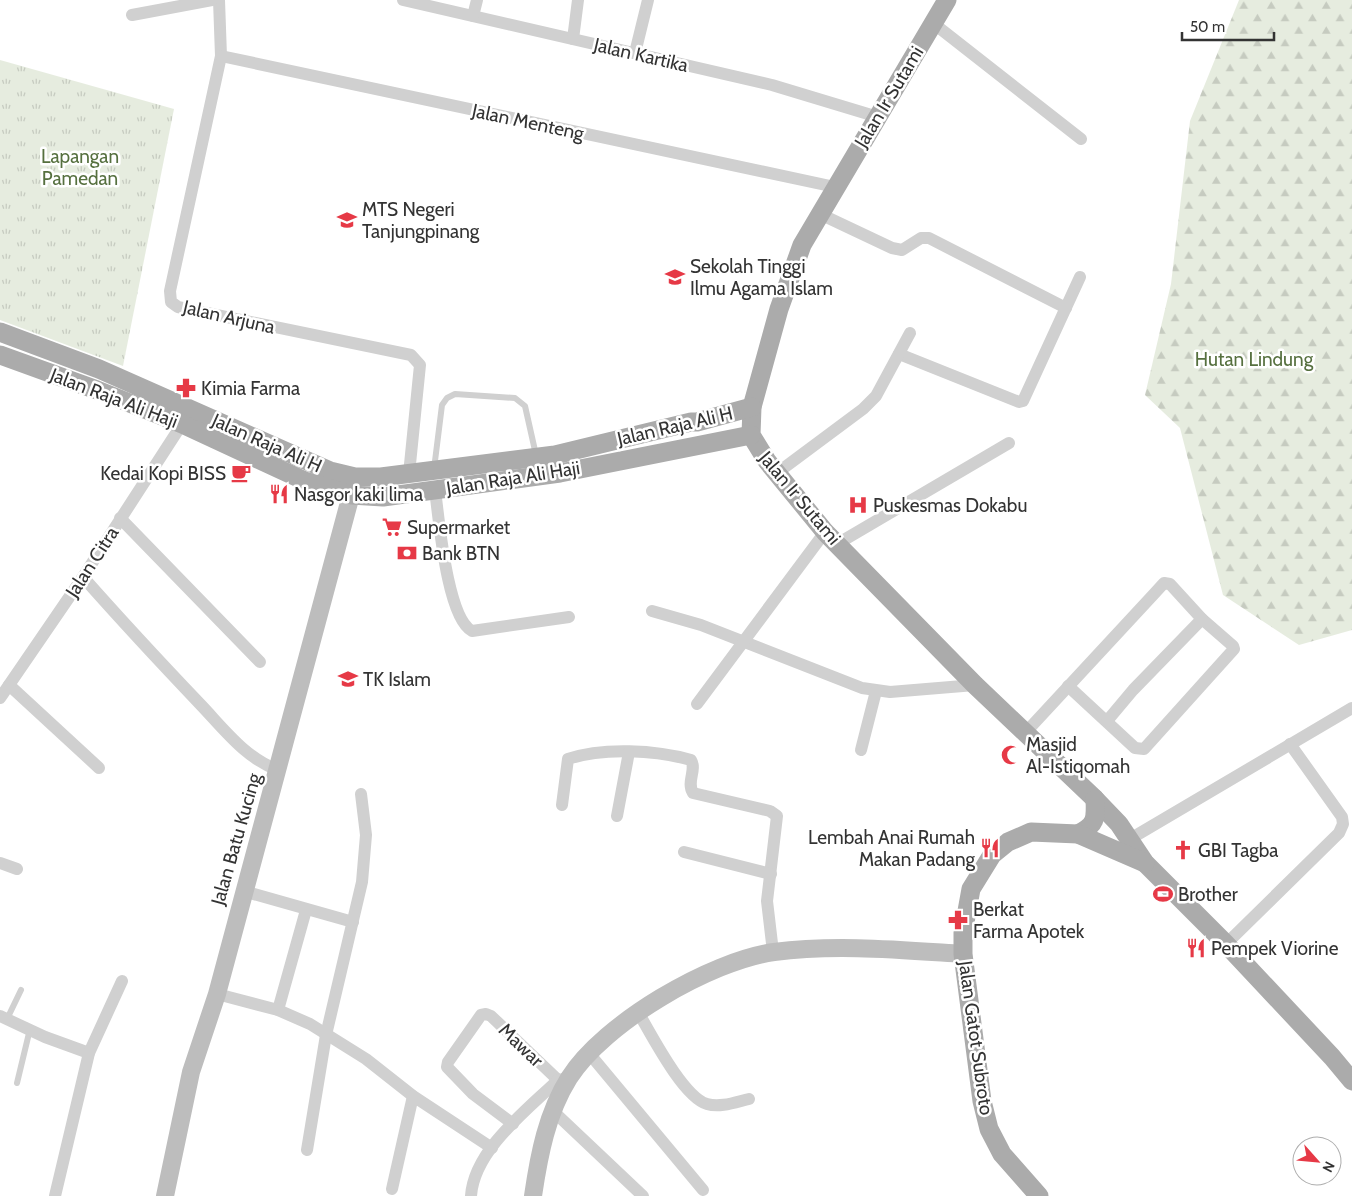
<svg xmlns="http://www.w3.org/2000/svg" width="1352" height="1196" font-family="Cabin,sans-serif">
<defs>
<pattern id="grass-tufts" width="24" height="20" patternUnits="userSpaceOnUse" patternTransform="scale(1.25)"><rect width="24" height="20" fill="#e6ecdf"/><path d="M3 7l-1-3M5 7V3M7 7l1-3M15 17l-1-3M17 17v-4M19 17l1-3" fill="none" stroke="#c6cbc0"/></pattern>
<pattern id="forest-firs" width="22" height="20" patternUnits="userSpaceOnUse" patternTransform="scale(1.25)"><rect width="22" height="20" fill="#e6ecdf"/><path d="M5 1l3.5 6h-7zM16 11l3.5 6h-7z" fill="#c6cbc0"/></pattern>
</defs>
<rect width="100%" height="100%" fill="#fff"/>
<polygon fill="url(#grass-tufts)" points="0,60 174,109 123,366 0,320"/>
<polygon fill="url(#forest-firs)" points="1239,0 1352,0 1352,630 1299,645 1223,595 1180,428 1145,395 1171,284 1190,121"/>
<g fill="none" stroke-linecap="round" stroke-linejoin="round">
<g stroke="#d0d0d0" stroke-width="6">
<polyline points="434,469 442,405 447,398 455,394 515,398 525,406 536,455"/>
<polyline points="7,1019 21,990"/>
<polyline points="17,1083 30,1029"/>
</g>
<g stroke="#d0d0d0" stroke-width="12">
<polyline points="219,0 221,56 170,291 171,302 178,307 411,355 420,365 409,474"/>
<polyline points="403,0 772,85 878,117"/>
<polyline points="132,15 212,0"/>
<polyline points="473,16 477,0"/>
<polyline points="933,23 1081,139"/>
<polyline points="573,39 578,0"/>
<polyline points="635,53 648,0"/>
<polyline points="221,56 835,187"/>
<polyline points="820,214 892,248 902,250 921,238 929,238 1066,308"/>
<polyline points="899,354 1019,402 1023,401 1080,277"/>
<polyline points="777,473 863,409 876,396 910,333"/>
<path d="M435,490C439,519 447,618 472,631L569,617"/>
<polyline points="120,518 260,662"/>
<polyline points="837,544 1009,443"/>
<path d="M83,577C121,620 160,662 200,704C223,728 245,758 278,770"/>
<polyline points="652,611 701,625 862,688 890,692 975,685"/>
<polyline points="9,685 99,768"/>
<polyline points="1068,686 1135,748 1144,749 1234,649 1233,646 1202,619"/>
<polyline points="0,698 83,577 182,424"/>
<polyline points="697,704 825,532"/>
<polyline points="1026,732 1153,595 1164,583 1170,584 1202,619 1133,690 1107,721"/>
<polyline points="861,750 876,691"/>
<path d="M562,805L568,759C603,747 656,750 691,760C697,770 686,782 693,793L770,811L777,816L767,901L773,952"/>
<polyline points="617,816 629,752"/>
<polyline points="1130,839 1352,708"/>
<polyline points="684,852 771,874"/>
<polyline points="0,863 17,869"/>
<polyline points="243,891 353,922"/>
<polyline points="1226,944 1339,833 1343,824 1342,817 1290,744"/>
<polyline points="217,994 278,1010 310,1024 366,1059 413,1096 492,1148"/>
<polyline points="278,1010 306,910"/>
<path d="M638,1012C651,1034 683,1097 707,1104C720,1108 736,1102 749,1099"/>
<polyline points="0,1016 45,1037 89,1053"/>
<polyline points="588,1052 703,1190"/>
<polyline points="552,1110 643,1196"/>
<polyline points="513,1124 473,1094 447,1067 448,1062 481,1015 486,1014 491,1016 558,1080"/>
<polyline points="307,1150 326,1035 362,882 366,835 361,794"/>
<polyline points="392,1189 413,1096"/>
<polyline points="55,1196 89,1053 122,981"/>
<path d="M471,1196C474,1150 527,1110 558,1080L564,1079"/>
</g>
<g stroke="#bdbdbd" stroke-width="18">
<polyline points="165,1196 191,1072 217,994 351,495"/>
<path d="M533,1196C539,1155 547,1113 569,1078C604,1023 710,961 774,952C836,944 901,950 963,954"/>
</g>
<g stroke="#ababab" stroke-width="19">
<polyline points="947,0 802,245 779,309 752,407 751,435 767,461 825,532 975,685 1095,799 1119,824 1145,863 1226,944 1332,1057 1352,1081"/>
<polyline points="0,332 99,369 330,471 355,477 381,477 555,455 691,422 697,422 752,407"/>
<polyline points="0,355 97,390 182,424 305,481 351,495 383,497 560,473 751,435"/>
<path d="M1078,834C1096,825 1096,819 1095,799"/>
<polyline points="1039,1196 1002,1154 989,1129 982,1101 963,954 963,933 971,889 992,855 1008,842 1031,832 1078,834 1145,863"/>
</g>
</g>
<defs>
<symbol id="school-bare" viewBox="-9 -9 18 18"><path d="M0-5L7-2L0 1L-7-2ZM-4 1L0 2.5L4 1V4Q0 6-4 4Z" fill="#e63946" stroke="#fff" stroke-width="2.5" paint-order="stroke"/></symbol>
<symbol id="university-bare" viewBox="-9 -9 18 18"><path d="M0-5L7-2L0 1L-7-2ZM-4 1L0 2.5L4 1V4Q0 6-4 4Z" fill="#e63946" stroke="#fff" stroke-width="2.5" paint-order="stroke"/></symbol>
<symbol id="pharmacy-bare" viewBox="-9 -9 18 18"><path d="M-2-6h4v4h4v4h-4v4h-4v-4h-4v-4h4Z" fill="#e63946" stroke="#fff" stroke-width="2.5" paint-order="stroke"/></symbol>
<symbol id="cafe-bare" viewBox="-9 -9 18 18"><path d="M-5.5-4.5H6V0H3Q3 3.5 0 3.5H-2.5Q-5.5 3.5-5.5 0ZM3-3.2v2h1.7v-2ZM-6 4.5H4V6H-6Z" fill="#e63946" stroke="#fff" stroke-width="2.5" paint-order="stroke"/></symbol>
<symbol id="restaurant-bare" viewBox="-9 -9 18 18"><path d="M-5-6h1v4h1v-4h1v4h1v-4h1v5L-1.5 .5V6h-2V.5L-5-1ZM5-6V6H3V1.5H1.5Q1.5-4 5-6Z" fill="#e63946" stroke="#fff" stroke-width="2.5" paint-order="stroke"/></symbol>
<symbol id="hospital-bare" viewBox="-9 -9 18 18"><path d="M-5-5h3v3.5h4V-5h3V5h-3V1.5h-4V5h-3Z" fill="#e63946" stroke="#fff" stroke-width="2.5" paint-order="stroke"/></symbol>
<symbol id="supermarket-bare" viewBox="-9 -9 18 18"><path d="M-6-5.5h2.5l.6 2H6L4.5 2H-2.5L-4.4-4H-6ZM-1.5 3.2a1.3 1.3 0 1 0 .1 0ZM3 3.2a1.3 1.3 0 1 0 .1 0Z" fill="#e63946" stroke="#fff" stroke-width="2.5" paint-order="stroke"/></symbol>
<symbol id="bank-bare" viewBox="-9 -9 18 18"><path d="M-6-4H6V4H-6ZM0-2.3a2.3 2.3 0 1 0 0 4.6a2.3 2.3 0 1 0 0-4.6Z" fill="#e63946" stroke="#fff" stroke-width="2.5" paint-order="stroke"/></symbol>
<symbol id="mosque-bare" viewBox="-9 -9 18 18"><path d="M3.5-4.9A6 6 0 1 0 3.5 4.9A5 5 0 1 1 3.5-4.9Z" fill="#e63946" stroke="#fff" stroke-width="2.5" paint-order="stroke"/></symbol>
<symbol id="church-bare" viewBox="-9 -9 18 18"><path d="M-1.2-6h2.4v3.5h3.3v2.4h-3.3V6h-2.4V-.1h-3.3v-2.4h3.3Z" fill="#e63946" stroke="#fff" stroke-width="2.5" paint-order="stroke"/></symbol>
<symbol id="stadium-bare" viewBox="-9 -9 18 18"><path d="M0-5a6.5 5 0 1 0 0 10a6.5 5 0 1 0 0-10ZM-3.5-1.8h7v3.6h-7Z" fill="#e63946" stroke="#fff" stroke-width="2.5" paint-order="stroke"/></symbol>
</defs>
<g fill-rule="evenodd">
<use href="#school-bare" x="333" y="206" width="28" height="28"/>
<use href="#university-bare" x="661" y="263" width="28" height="28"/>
<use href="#pharmacy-bare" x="172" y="374" width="28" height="28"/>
<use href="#cafe-bare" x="227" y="459" width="28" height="28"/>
<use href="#restaurant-bare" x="265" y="480" width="28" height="28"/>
<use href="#hospital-bare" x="844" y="491" width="28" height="28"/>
<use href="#supermarket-bare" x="378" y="513" width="28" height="28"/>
<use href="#bank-bare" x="393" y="539" width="28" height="28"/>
<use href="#school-bare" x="334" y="665" width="28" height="28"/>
<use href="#mosque-bare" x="997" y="741" width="28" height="28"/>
<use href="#restaurant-bare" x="976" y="834" width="28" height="28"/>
<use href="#church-bare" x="1169" y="836" width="28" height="28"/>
<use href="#stadium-bare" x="1149" y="880" width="28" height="28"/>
<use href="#pharmacy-bare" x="944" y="906" width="28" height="28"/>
<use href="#restaurant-bare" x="1182" y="934" width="28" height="28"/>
</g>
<g text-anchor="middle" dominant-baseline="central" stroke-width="5" stroke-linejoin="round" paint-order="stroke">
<g font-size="19" fill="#333" stroke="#fff">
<text transform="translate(641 55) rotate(13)">Jalan Kartika</text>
<text transform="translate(889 97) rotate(-59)">Jalan Ir Sutami</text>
<text transform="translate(528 122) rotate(12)">Jalan Menteng</text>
<text transform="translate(229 317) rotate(13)">Jalan Arjuna</text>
<text transform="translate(114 398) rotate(21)">Jalan Raja Ali Haji</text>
<text transform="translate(675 426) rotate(-13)">Jalan Raja Ali H</text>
<text transform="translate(267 443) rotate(24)">Jalan Raja Ali H</text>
<text transform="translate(513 478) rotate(-9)">Jalan Raja Ali Haji</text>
<text transform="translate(800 498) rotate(50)">Jalan Ir Sutami</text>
<text transform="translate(92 562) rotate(-57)">Jalan Citra</text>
<text transform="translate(236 839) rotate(-74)">Jalan Batu Kucing</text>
<text transform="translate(976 1038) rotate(82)">Jalan Gatot Subroto</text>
<text transform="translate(521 1045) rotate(44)">Mawar</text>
</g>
<g font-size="19" fill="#56703f" stroke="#fff">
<text x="80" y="156">Lapangan<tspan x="80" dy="22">Pamedan</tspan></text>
<text x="1254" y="359">Hutan Lindung</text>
</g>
<g font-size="19" fill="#333" stroke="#fff" text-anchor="start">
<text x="362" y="209">MTS Negeri<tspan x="362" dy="22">Tanjungpinang</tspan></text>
<text x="690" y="266">Sekolah Tinggi<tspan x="690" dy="22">Ilmu Agama Islam</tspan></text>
<text x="201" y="388">Kimia Farma</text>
<text x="226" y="473" text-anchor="end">Kedai Kopi BISS</text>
<text x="294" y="494">Nasgor kaki lima</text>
<text x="873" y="505">Puskesmas Dokabu</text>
<text x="407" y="527">Supermarket</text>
<text x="422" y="553">Bank BTN</text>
<text x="363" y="679">TK Islam</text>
<text x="1026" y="744">Masjid<tspan x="1026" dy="22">Al-Istiqomah</tspan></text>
<text x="975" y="837" text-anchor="end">Lembah Anai Rumah<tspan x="975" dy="22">Makan Padang</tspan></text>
<text x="1198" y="850">GBI Tagba</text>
<text x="1178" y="894">Brother</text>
<text x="973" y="909">Berkat<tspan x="973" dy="22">Farma Apotek</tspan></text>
<text x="1211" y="948">Pempek Viorine</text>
</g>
</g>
<g transform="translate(1317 1161) rotate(117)"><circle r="24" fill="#ffffff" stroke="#adadad"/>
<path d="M0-4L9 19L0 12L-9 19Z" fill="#e63946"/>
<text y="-8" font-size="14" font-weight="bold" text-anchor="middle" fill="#333333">N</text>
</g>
<path d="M1182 32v8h92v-8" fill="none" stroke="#333333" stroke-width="2.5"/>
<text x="1190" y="32" font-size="15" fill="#333333" stroke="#ffffff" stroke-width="4" paint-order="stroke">50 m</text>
</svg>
